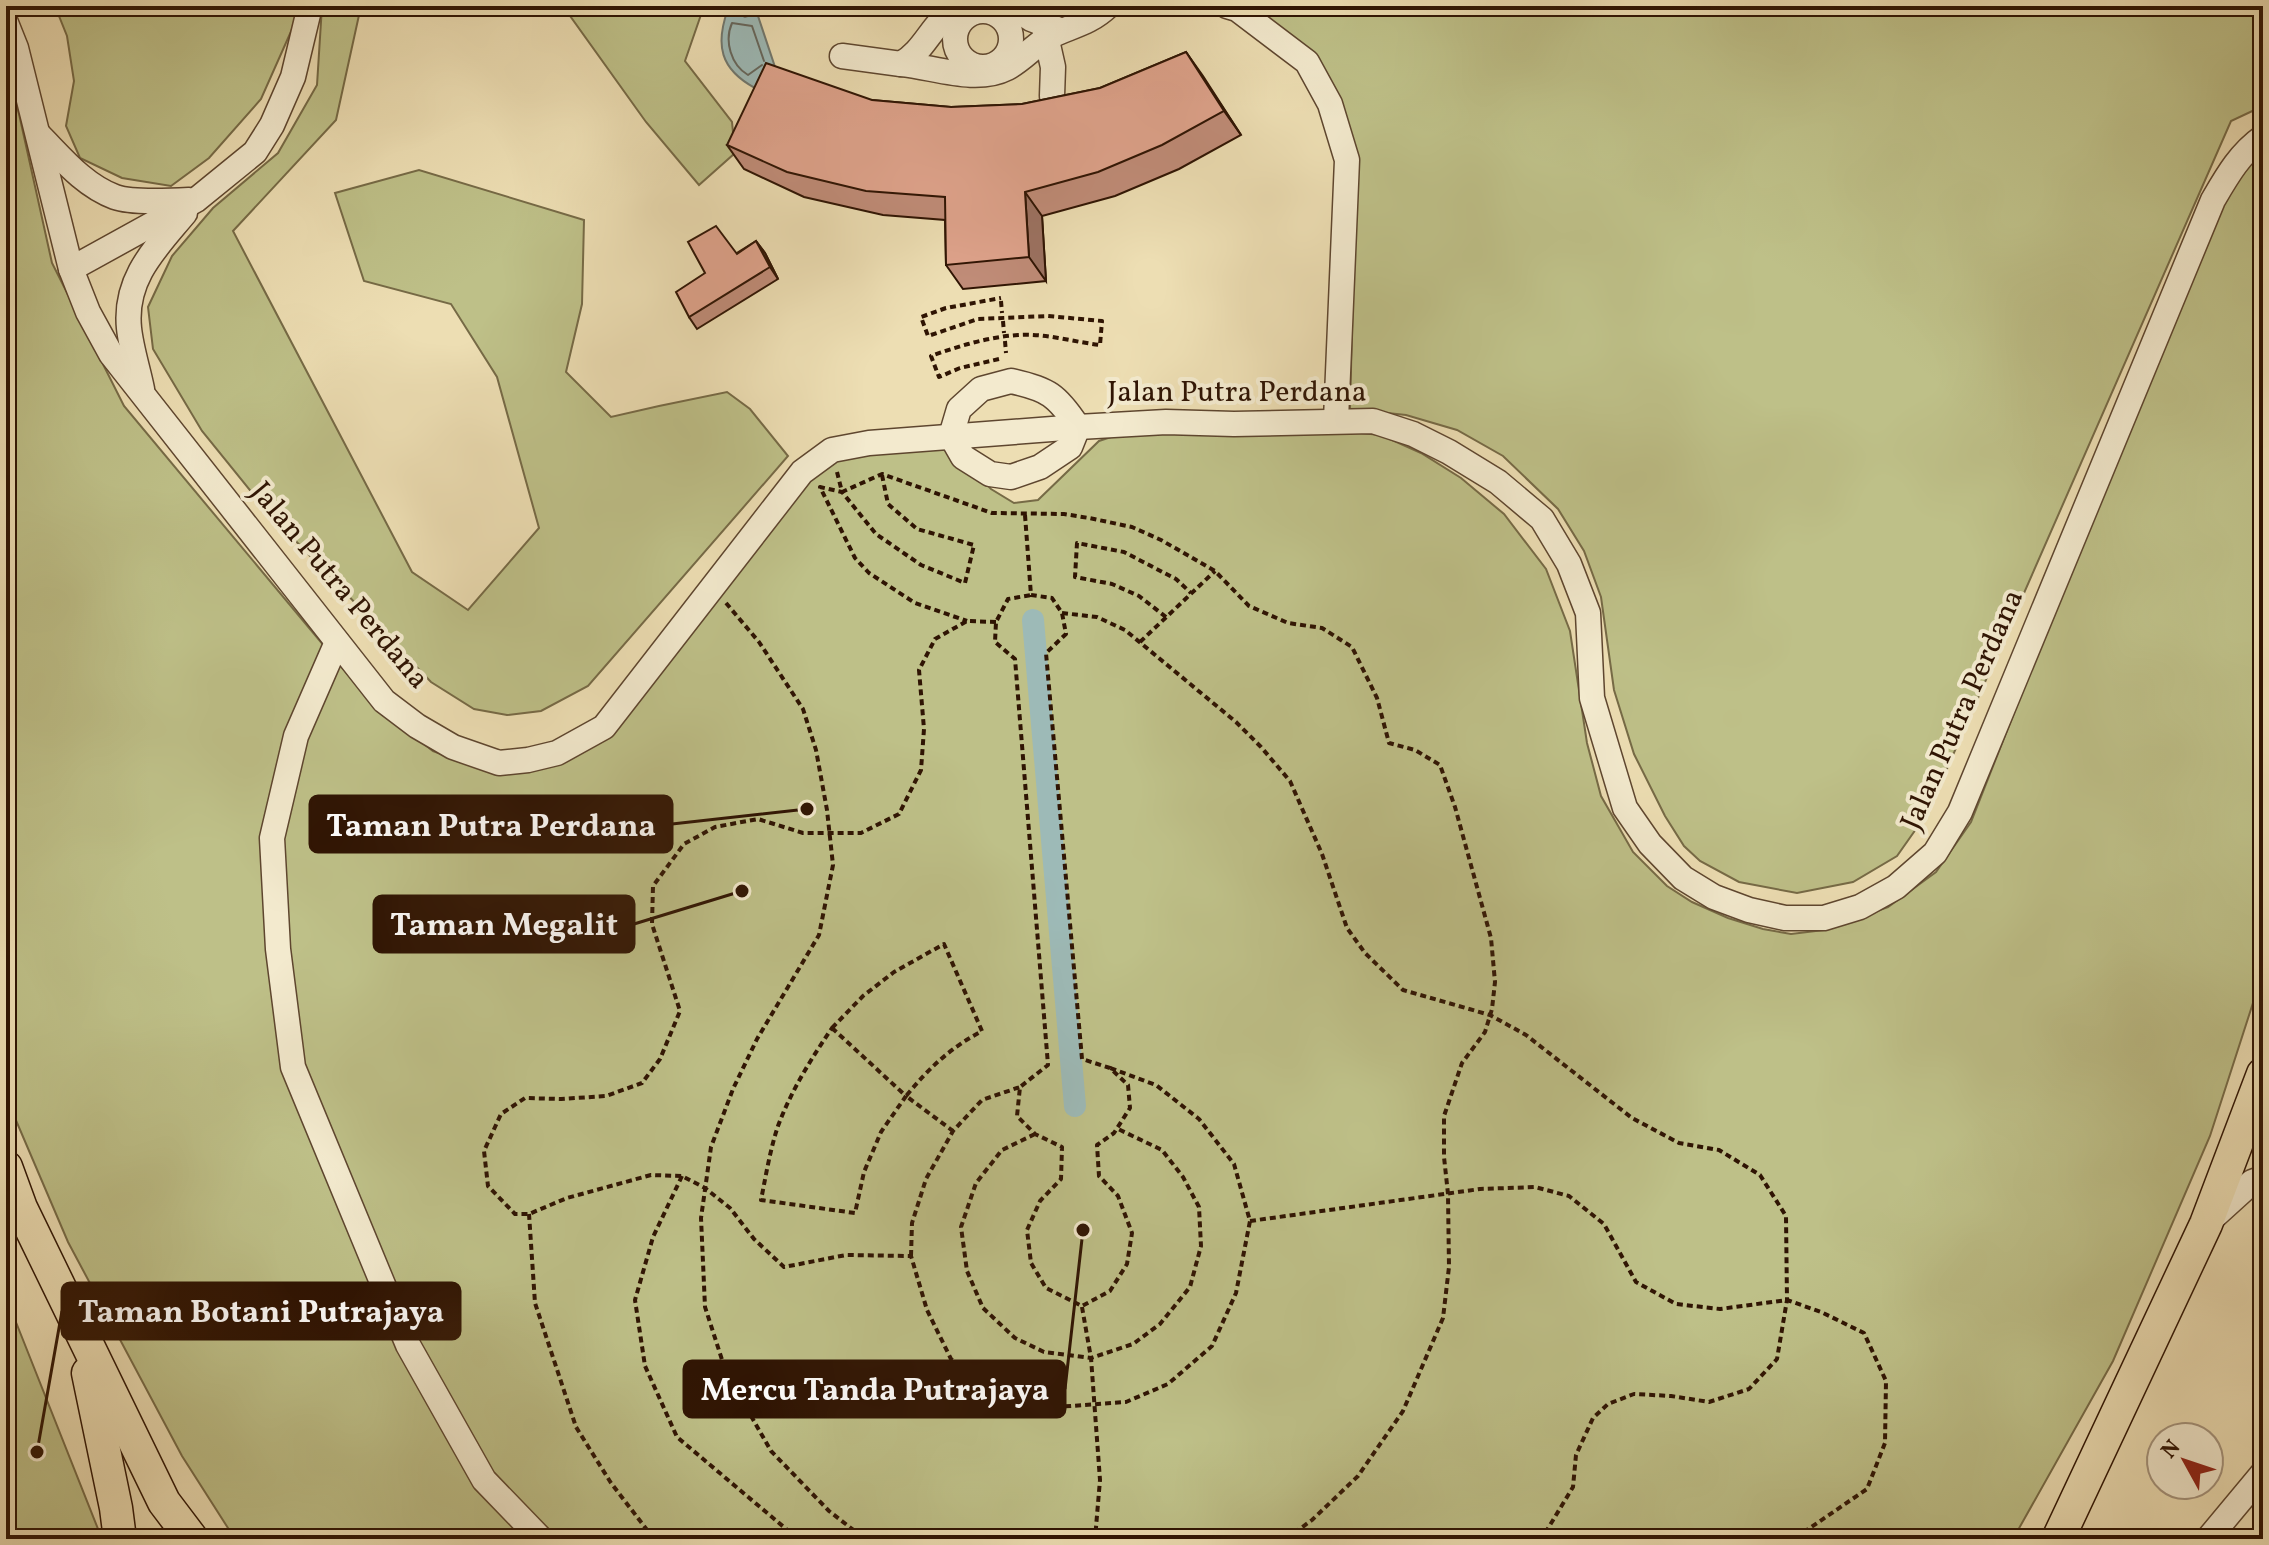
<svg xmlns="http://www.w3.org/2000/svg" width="2269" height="1545" font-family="Vollkorn,serif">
<rect width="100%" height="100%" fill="#eddeb3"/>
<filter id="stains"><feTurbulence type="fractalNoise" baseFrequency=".0025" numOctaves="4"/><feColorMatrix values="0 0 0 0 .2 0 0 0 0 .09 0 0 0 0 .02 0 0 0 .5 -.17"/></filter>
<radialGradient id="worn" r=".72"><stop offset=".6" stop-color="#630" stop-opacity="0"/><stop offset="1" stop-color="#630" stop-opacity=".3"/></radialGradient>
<g fill="#bec088" stroke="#766a46" stroke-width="2">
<polygon points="55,6 207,6 227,11 229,6 296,6 297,18 261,99 209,158 171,186 122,178 80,158 66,126 74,81 67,36"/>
<polygon points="322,6 361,6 336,120 233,231 412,572 468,610 539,528 497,377 451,304 364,281 335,193 419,170 584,220 582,304 566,372 611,417 659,406 727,392 750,409 788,456 588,686 541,711 507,715 474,709 431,682 266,510 202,431 153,349 148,307 172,256 213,208 278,153 317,85"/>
<polygon points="570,6 704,6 685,61 732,122 735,153 699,185 646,122 568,13"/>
<polygon points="1256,6 2263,6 2263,106 2231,121 1928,812 1897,856 1853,882 1797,893 1739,882 1700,861 1684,846 1665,816 1634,754 1614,690 1601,597 1584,551 1558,509 1503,456 1457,430 1406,415 1350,409 1356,169 1310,58"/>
<polygon points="6,72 19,114 52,263 124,406 370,701 433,751 474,766 559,759 816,469 843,457 928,443 949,450 968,465 991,489 1014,503 1038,500 1099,441 1129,431 1338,431 1381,435 1421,453 1461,478 1504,514 1546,569 1570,631 1587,743 1601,796 1633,852 1667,886 1692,902 1728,918 1763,929 1791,934 1824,930 1888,907 1936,872 1971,822 2198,246 2220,200 2263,144 2263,972 2210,1136 2113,1361 2013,1539 235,1539 182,1456 68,1242 6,1097"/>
<polygon points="6,1297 102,1539 6,1539"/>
</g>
<path fill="#9dbab7" stroke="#71786f" stroke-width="2" d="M728,9L745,17L757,13L776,70L755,88C720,69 715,45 728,9Z"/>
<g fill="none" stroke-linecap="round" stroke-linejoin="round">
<path stroke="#66675d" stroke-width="2" d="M762,65L748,75C731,65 724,41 732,23L752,26L764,61"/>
<polyline stroke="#9dbab7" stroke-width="22" points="1033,620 1075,1106"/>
<defs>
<g id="minor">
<path d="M970,6C959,10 948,13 941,21C927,36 920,53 901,64C934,67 976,84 1007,68C1022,60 1033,47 1047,38C1069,26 1088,25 1108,6"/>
<polyline points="1011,6 1031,19 1057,29"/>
<polyline points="1227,6 1237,9 1307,62 1330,104 1347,160 1336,420"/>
<circle cx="983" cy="39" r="28"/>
<path d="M6,23L16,48L71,269L88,312L111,354L384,701L417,726L453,747L499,763L528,760L557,753L604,727L802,472L832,450L869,443L1078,427L1166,422L1234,424L1373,421L1413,434L1449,452L1498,482L1542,519L1569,564L1588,613L1592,698L1625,808L1650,844L1683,878L1714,897L1749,910L1785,918H1824L1860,907L1896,887L1935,853L1960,812L2213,200C2227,176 2240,153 2263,137"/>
<polyline points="1044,27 1053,67 1052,96"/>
<polyline points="842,56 901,64"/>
<path d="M38,134C61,157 83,185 115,197C132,203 170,201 189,200"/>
<polyline points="71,269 196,200 255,152 272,125 293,77 310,6"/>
<path d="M1011,381C1048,389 1057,395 1078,427L1070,447L1040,467L1011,477L990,474L963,457L951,436L959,409L981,389Z"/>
<path d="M142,389C138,369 131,348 129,328C124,278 156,248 185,213"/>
<polyline points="337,642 296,736 272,838 278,949 293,1067 408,1345 484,1480 541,1539"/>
<polyline points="2209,1221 2252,1182 2263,1178"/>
<polyline points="2208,1539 2263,1473"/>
</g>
<g id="major">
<polyline points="6,1167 21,1208 164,1502 192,1539"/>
<polyline points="88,1373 116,1508 120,1539"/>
<polyline points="2058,1539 2206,1224 2263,1074"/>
</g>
</defs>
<use href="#minor" stroke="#5e462f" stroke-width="27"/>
<use href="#major" stroke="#2f1403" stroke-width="35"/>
<g stroke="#2f1403" stroke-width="4" stroke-dasharray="6 4" stroke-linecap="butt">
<polyline points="1001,301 1002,313"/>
<polyline points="1003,321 1004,333"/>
<polyline points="1005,341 1006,353"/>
<path d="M999,359L960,368L939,377L931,356C959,346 988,337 1018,335C1045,333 1074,342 1100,345L1102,321L1048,316L978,319L928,336L921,317L946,308L1001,298"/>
<polyline points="837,472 842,492 882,474 992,513 1064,514 1089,518 1132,527 1161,540 1215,571 1249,606 1288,623 1322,628 1352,647 1377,698 1389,743 1415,750 1440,765 1455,807 1491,938 1495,982 1492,1009 1485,1032 1462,1063 1444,1116 1444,1157 1448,1194 1449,1267 1443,1318 1403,1411 1358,1476 1312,1520 1286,1539"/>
<polyline points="882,475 888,504 917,529 974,545 965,583 921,565 876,534 842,492 820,487 855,558 869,573 915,603 967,621"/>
<polyline points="1025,515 1031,595 1052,598 1062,613 1066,634 1046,653 1082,1059 1110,1068 1128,1085 1130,1108 1114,1133 1097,1145 1099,1176 1118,1196 1132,1233 1127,1264 1110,1291 1082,1306 1046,1288 1031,1263 1027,1230 1040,1201 1061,1179 1062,1147 1035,1134 1017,1116 1020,1087 1048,1065 1015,659 995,642 996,622 1008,599 1031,595"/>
<polyline points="726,603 759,642 803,709 816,750 827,810 833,865 819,935 757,1039 733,1089 711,1147 701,1218 705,1307 726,1372 771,1451 829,1511 865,1539"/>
<polyline points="1062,613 1097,617 1125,630 1236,722 1261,747 1290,781 1322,854 1347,928 1365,953 1403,990 1490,1015 1526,1035 1632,1118 1679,1143 1719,1150 1760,1175 1786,1216 1787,1300 1777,1359 1749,1389 1709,1402 1671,1396 1634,1394 1608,1404 1593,1418 1576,1455 1573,1487 1547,1530 1529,1539"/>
<polyline points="1166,617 1139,596 1112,584 1075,577 1077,543 1124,552 1176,579 1191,593"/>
<polyline points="996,622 967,621 935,639 919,670 924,729 921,770 899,814 861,833 803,833 758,819 715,827 684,844 653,886 652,924 680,1011 660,1059 642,1083 606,1096 561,1099 525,1098 501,1114 484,1151 488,1186 515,1214 529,1214 567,1198 651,1175 682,1176 705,1188 730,1208 754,1239 784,1267 846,1255 911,1256 927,1310 951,1359 1007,1394 1056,1407 1126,1402 1168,1384 1212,1346 1236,1293 1250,1221 1234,1164 1199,1119 1156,1085 1110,1068"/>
<polyline points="1140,642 1215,571"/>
<path d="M832,1028L906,1096L881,1132L864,1172L855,1213L761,1200C766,1175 770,1150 778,1126C791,1091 811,1059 832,1028Z"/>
<path d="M832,1028L863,996L894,972L944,944L982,1031C950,1048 929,1068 906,1096L953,1131"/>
<polyline points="1035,1134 1002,1150 976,1183 961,1227 967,1271 983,1308 1015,1338 1044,1352 1091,1358 1133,1344 1160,1324 1190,1287 1201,1246 1199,1207 1183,1177 1162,1150 1118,1129"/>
<polyline points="682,1176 653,1237 635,1300 645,1366 677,1437 798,1539"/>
<polyline points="529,1214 535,1303 576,1427 611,1483 654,1539"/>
<polyline points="1250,1221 1480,1189 1535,1187 1569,1196 1604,1224 1636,1282 1676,1304 1720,1309 1787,1300 1821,1312 1864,1333 1886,1381 1885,1443 1867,1489 1807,1530 1742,1533 1722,1539"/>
<polyline points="911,1256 912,1223 926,1179 953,1131 982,1100 1020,1087"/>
<polyline points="1082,1307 1091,1358 1100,1480 1095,1539"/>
</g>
<use href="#minor" stroke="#f3eace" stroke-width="24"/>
<use href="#major" stroke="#eddeb3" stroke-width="32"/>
</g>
<g fill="#c08c78" stroke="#2f1403" stroke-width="2">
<polygon points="1186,52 1241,135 1179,169 1115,196 1042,216 1046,281 963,289 946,265 945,220 883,215 804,197 744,169 727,145 872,100 951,107 1022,104 1100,88"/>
<polygon points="756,241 765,253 778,279 697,329 689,317 705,273"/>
</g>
<g fill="#9c7262" stroke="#2f1403" stroke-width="2">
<polygon points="1186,52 1203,76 1241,135 1224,111"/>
<polygon points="1025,192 1042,216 1046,281 1029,257"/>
<polygon points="756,241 765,253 778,279 770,267"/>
</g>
<g fill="#dfa38c" stroke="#2f1403" stroke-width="2">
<polygon points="1186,52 1224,111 1162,145 1098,172 1025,192 1029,257 946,265 945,197 866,191 787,172 727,145 766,63 872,100 951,107 1022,104 1100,88"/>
<polygon points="716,226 737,254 756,241 770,267 689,317 676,292 705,273 688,242"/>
</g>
<g text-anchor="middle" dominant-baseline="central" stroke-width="8" stroke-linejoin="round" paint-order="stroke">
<g font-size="30" fill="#2f1403" stroke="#f3eace">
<text x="1237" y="393">Jalan Putra Perdana</text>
<text transform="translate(339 586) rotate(50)">Jalan Putra Perdana</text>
<text transform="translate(1963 710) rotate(-66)">Jalan Putra Perdana</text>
</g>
</g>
<path fill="none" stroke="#2f1403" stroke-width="3" d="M807 809L672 824M742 891L634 924M37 1452L62 1311M1083 1230L1065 1389"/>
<g fill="#2f1403" stroke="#f3eace" stroke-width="3">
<circle cx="807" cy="809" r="8"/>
<circle cx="742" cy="891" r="8"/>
<circle cx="37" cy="1452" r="8"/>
<circle cx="1083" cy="1230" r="8"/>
</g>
<g fill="#2f1403" stroke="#2f1403" stroke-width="3">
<rect x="310" y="796" width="362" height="56" rx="8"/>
<rect x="374" y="896" width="260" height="56" rx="8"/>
<rect x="62" y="1283" width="398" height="56" rx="8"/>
<rect x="684" y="1361" width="381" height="56" rx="8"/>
</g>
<g font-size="32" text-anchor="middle" font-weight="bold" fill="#fff">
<text x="491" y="836">Taman Putra Perdana</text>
<text x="504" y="935">Taman Megalit</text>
<text x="261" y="1322">Taman Botani Putrajaya</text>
<text x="875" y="1400">Mercu Tanda Putrajaya</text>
</g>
<rect width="2269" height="1545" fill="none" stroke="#eddeb3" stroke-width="32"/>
<rect x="8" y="8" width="2253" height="1529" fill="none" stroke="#2f1403" stroke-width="4"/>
<rect x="16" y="16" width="2237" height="1513" fill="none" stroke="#2f1403" stroke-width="2"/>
<g transform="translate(2185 1461) rotate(310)"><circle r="38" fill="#f3eace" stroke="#a5947d" stroke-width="2"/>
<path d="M0-6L14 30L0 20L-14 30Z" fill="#8f2418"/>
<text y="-12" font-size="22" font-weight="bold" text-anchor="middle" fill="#2f1403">N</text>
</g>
<rect width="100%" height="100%" filter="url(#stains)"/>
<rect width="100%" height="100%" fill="url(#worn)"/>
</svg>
